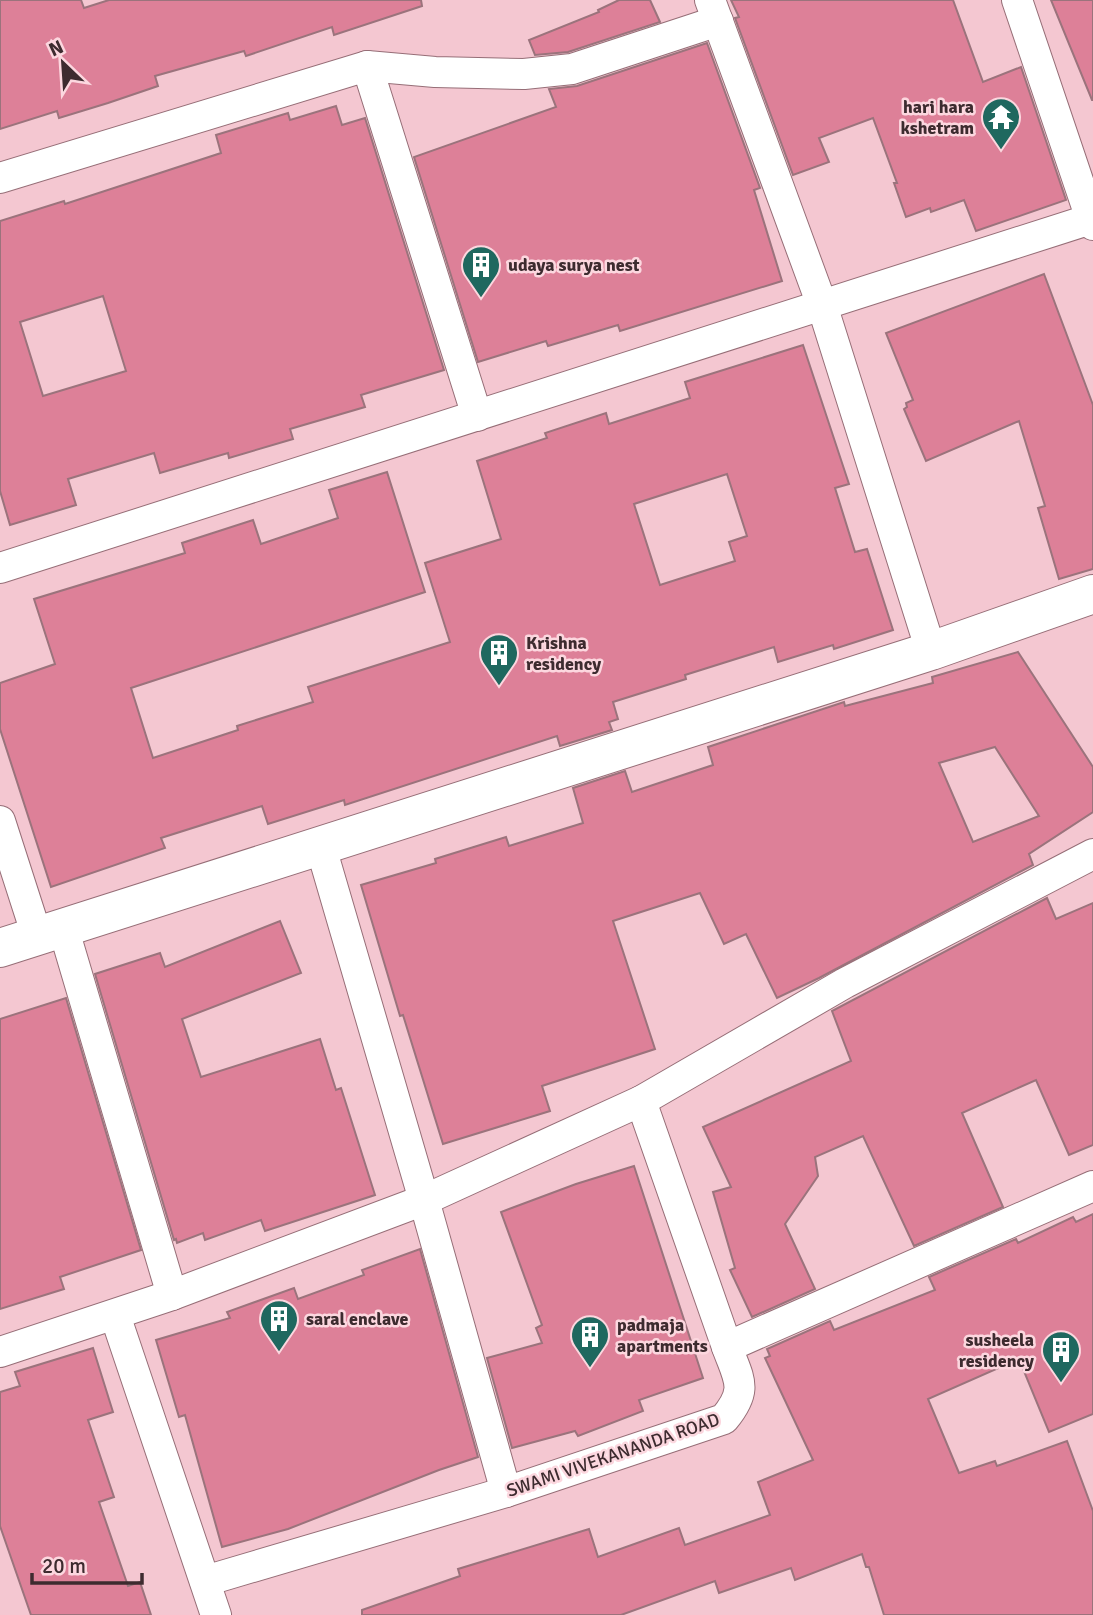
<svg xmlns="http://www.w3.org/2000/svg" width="1093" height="1615" font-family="Signika,sans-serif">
<rect width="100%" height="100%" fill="#f4c7d1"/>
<g fill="#dd8098" stroke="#9b737c" stroke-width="2" fill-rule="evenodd">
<polygon points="0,0 81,0 84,8 109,0 421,0 422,6 334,35 332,27 246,56 244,51 155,76 158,86 108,103 59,118 57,111 0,129"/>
<polygon points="619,0 650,0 660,22 568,52 535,55 529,40 599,12 598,10"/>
<polygon points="731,0 953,0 983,82 1021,67 1066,200 976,231 964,200 931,212 930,208 906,217 894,183 897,183 873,118 819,138 829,162 793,175 735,18 739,17"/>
<polygon points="1051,0 1093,0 1093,100 1092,100"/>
<polygon points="707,43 760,188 754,190 782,281 620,331 618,325 548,346 546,341 478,362 414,157 556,107 549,89 577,86"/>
<path d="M336,106L342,125L365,118L444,370L361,395L365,407L290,429L293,439L229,458L228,453L160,473L154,453L68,479L76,505L10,525L0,491V221L64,201L65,204L221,153L216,135L288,113L290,120ZM103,296L126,371L43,396L20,322Z"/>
<polygon points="1044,274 1093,405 1093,569 1059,579 1038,508 1045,506 1019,421 926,461 904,409 907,407 906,403 913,400 886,333"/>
<path d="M803,345L849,484L835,488L855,552L867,549L893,630L834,649L833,645L778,662L774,647L685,675L686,679L613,702L618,719L609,722L612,730L560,746L557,736L345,805L344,800L268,824L262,806L161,838L165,848L51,887L0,729V683L55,664L34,599L185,553L182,543L253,520L261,544L338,518L329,490L387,472L425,592L131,688L153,758L238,730L237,726L313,702L308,687L450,642L425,563L501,539L477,461L547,438L545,433L606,413L609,424L690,398L685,382ZM727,474L747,536L729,542L735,561L660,585L634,504Z"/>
<path d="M1018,652L1093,767V812L1029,854L1033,865L819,978L777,998L746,934L724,944L700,893L613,921L655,1049L542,1086L550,1111L443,1144L403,1015L400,1016L361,885L436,863L435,859L506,837L509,846L583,823L573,788L625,771L632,792L713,765L708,747L844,702L845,706L933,683L932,677ZM995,747L1039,816L973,842L939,763Z"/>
<polygon points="1047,898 1056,919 1093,903 1093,1145 1069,1155 1036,1080 962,1113 1003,1207 914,1246 863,1136 815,1157 818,1176 785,1224 815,1289 752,1317 730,1270 735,1268 713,1192 731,1187 703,1127 851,1061 832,1011"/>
<polygon points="280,921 301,973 182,1019 201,1077 320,1039 336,1090 341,1088 375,1195 265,1231 261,1220 205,1240 203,1233 177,1243 176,1239 174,1240 95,974 160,953 165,967"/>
<polygon points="66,998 141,1250 60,1277 64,1289 0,1309 0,1019"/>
<polygon points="634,1166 703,1378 639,1400 643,1411 578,1436 575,1431 512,1448 487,1358 542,1343 536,1328 542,1325 501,1212 576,1184"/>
<polygon points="1093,1214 1093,1414 1049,1432 1019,1359 928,1399 959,1473 995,1461 997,1466 1067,1441 1093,1511 1093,1615 884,1615 869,1567 866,1567 862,1554 795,1580 791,1568 719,1593 715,1581 621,1615 362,1615 362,1610 460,1576 458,1569 589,1529 598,1557 679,1528 685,1545 770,1515 758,1482 813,1460 765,1358 770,1356 767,1349 830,1321 834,1330 935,1290 929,1277 1016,1239 1018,1243 1073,1217 1076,1222"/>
<polygon points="420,1249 478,1457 439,1470 288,1529 222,1547 185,1415 179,1417 156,1340 230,1318 227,1312 294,1288 298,1299 364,1275 362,1270"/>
<polygon points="93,1348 113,1412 88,1420 114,1497 99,1502 128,1586 140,1582 151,1615 31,1615 0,1526 0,1392 20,1386 15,1372"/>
</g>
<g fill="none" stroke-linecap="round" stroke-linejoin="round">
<defs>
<g id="street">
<polyline points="710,0 822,305 931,651"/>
<polyline points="1017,0 1093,225"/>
<polyline points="367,66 435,72 524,74 572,69 718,21"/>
<polyline points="0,178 367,66 477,416"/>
<polyline points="0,568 1091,219"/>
<polyline points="0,821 37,936"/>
<polyline points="320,844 424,1200 506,1492"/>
<polyline points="63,927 172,1295"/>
<polyline points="641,1101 727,1347"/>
<polyline points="115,1315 216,1615"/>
<polyline points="0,1352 172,1295 424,1200 641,1101 845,983 1093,854"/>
<path d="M205,1581L506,1492L724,1419C749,1389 739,1380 727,1347L1093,1186"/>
</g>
<polyline id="secondary" points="0,948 931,651 1093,594"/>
</defs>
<use href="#street" stroke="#966e77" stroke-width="32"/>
<use href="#secondary" stroke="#966e77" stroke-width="40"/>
<use href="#street" stroke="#fff" stroke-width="30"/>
<use href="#secondary" stroke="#fff" stroke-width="38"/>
</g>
<defs>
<symbol id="temple-pin" viewBox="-11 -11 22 30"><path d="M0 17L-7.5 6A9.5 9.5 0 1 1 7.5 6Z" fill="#1f685f" stroke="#fcd7df"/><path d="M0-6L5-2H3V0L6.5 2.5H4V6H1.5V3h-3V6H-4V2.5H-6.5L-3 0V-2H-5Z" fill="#fff"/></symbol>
<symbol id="building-pin" viewBox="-11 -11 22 30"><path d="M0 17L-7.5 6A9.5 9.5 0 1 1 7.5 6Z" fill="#1f685f" stroke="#fcd7df"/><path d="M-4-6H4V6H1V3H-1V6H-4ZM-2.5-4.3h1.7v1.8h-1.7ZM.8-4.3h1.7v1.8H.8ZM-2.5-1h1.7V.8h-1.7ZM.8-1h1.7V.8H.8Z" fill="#fff"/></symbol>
</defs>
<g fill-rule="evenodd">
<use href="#temple-pin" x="979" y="95" width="44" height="60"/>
<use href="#building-pin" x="459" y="243" width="44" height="60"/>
<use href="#building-pin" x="477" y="631" width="44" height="60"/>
<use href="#building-pin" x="257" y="1297" width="44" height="60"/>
<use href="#building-pin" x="568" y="1313" width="44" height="60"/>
<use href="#building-pin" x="1039" y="1328" width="44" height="60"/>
</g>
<g text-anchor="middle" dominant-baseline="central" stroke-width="5" stroke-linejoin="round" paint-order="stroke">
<g font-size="18" font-weight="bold" fill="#3d2b2f" stroke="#fcd7df" text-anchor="start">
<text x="974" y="107" text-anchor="end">hari hara<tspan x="974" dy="21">kshetram</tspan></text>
<text x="508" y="265">udaya surya nest</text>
<text x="526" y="643">Krishna<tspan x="526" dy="21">residency</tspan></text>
<text x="306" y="1319">saral enclave</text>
<text x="617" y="1325">padmaja<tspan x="617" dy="21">apartments</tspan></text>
<text x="1034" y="1340" text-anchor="end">susheela<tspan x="1034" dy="21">residency</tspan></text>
</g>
<g font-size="18" fill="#3d2b2f" stroke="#fcd7df">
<text transform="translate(613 1455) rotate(-19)">SWAMI VIVEKANANDA ROAD</text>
</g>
</g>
<g transform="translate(63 63) rotate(335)" stroke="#fcd7df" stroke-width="5" paint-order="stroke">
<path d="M0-5L12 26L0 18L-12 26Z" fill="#3d2b2f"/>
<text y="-10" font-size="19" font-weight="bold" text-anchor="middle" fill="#3d2b2f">N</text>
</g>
<path d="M32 1573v10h110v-10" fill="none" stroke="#3d2b2f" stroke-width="3.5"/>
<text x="42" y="1573" font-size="21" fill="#3d2b2f" stroke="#fcd7df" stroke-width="5" paint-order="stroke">20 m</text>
</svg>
